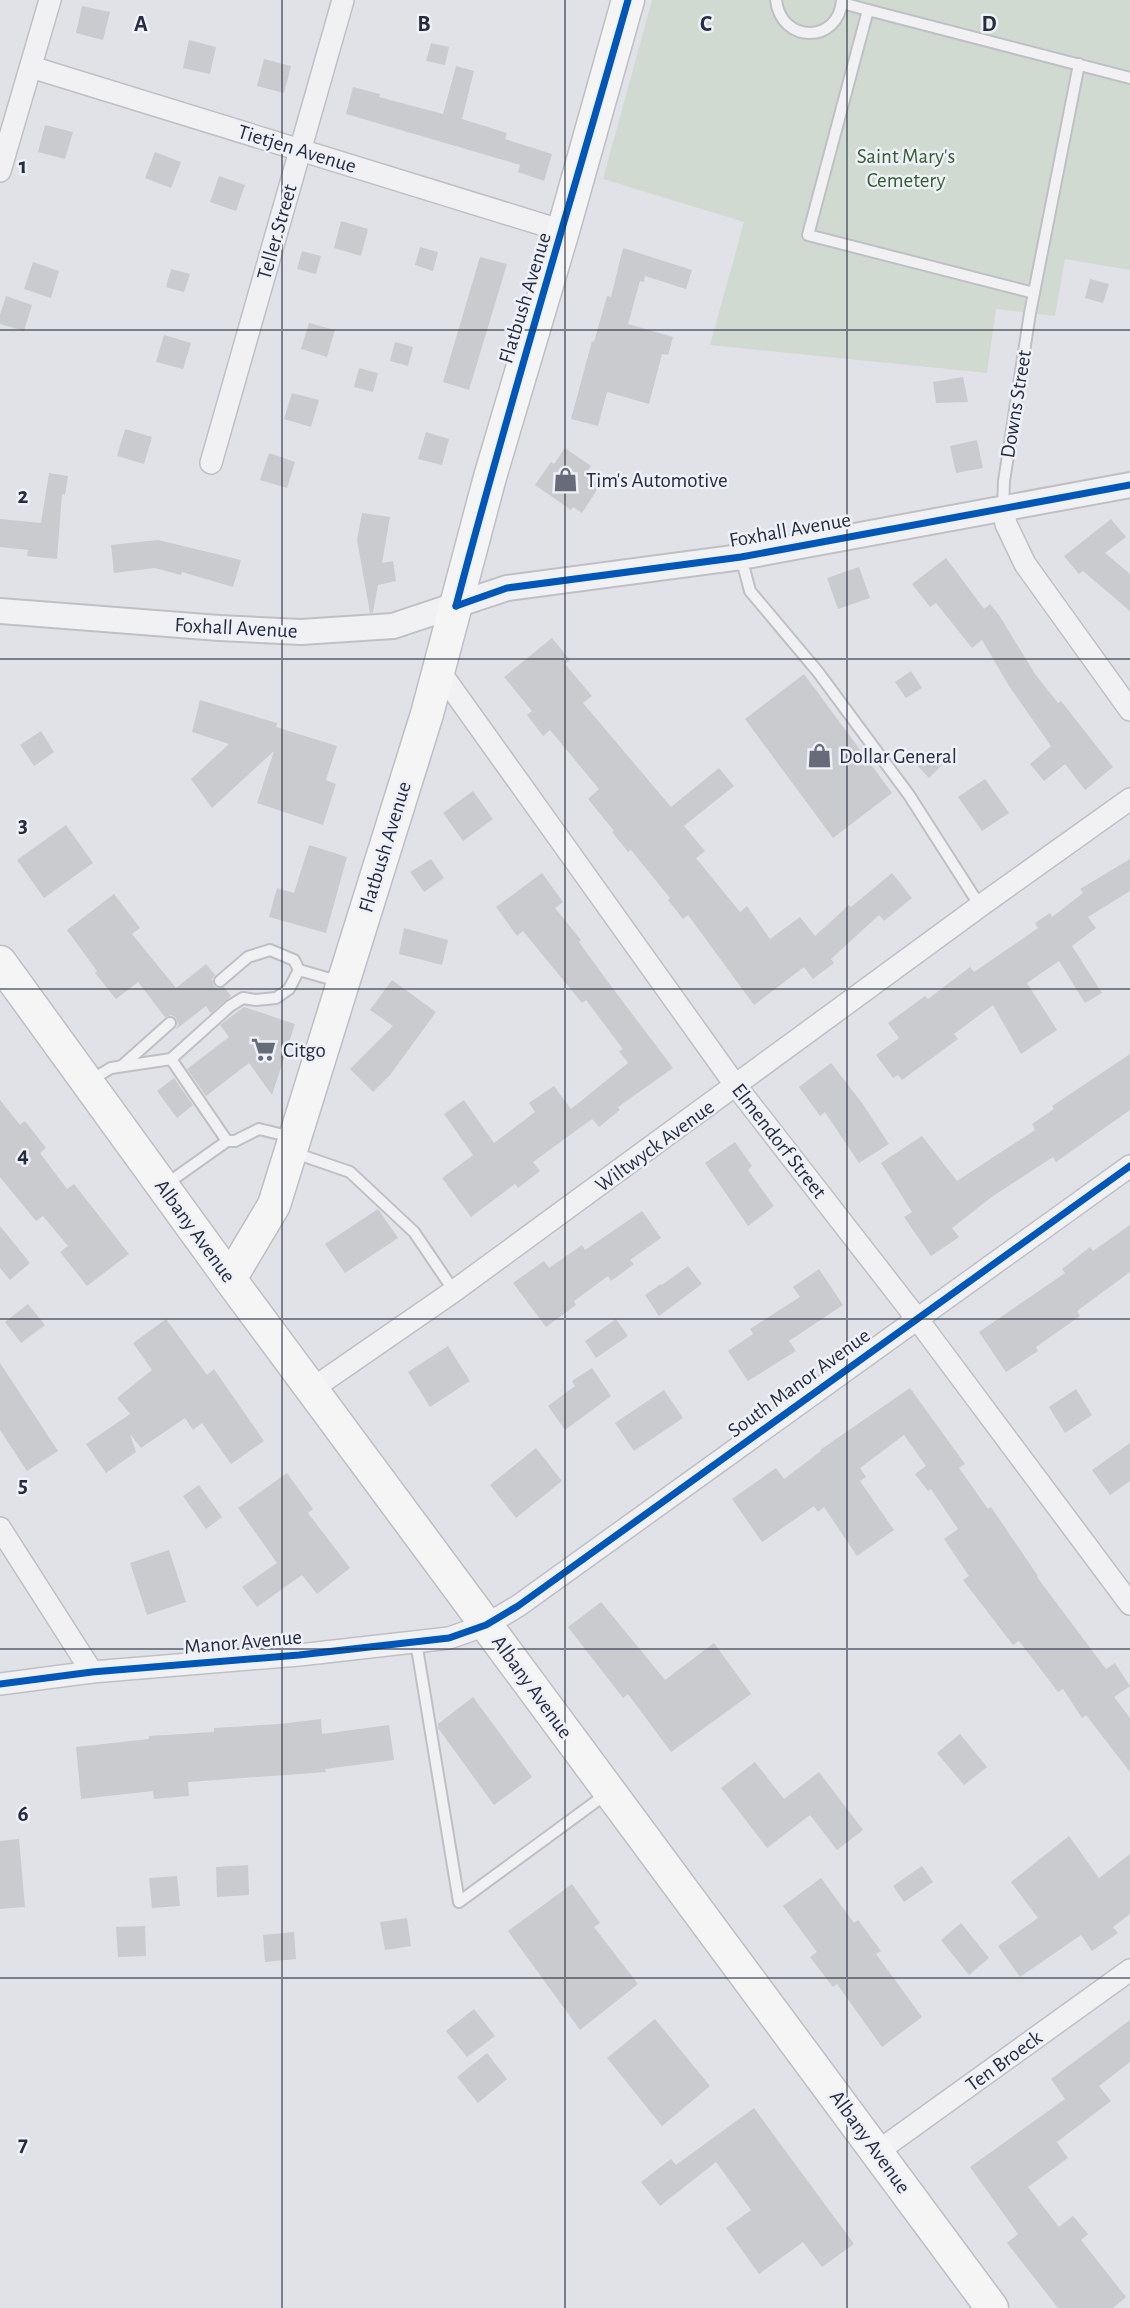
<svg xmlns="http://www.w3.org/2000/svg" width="1130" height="2308" font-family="'Alegreya Sans',sans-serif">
<rect width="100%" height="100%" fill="#e1e2e7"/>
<polygon fill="#d0dad1" points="652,0 1130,0 1130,270 1065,259 1055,316 996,309 987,373 710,345 744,222 603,179"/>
<g fill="#c9cbcf">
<polygon points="82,6 110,12 103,40 76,33"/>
<polygon points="189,40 216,47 210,74 183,68"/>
<polygon points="431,43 449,47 445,65 426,61"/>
<polygon points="264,59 291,66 284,93 257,86"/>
<polygon points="456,66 474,71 462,119 507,133 505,139 552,154 544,181 518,172 520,165 346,114 353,87 380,94 379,97 443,114"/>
<polygon points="45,125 73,132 65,159 38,152"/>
<polygon points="155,152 181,162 171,188 145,178"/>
<polygon points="219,176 245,185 236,211 210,202"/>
<polygon points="341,221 368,229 361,256 334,248"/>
<polygon points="420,247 438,252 433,271 415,265"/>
<polygon points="623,248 692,270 686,289 645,276 644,282 640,281 628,324 673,337 668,355 662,354 649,404 607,392 598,426 571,419 592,341 594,342 607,296 611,297"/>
<polygon points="302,251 321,256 316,274 297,269"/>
<polygon points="480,257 507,264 469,390 443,382"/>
<polygon points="33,262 59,271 51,298 24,289"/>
<polygon points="171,269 190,274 184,292 166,287"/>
<polygon points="1090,279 1109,284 1103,303 1085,298"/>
<polygon points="6,296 32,305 24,331 0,324 0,315"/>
<polygon points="309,323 335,330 327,357 301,349"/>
<polygon points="164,335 191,343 183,369 156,362"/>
<polygon points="395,342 413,347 408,366 390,361"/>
<polygon points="359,368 378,373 373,392 354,387"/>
<polygon points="963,377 968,402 936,403 933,382"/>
<polygon points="292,393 319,400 311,427 284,419"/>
<polygon points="125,429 152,437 144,464 117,456"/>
<polygon points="426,432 449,439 442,465 418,459"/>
<polygon points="977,440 983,468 956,473 950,446"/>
<polygon points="565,448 591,466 585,475 600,485 582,513 573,507 571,510 535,485 551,462 554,464"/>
<polygon points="269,453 295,462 287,488 260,480"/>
<polygon points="49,473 68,476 65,495 62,494 57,559 27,556 28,550 0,547 0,519 41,523"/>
<polygon points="362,513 390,517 382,563 393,561 396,581 378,585 373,612 370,613 357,540"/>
<polygon points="1111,519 1126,537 1105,553 1130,574 1130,611 1083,571 1079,574 1064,556"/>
<polygon points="158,540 241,560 233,587 182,572 181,575 155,568 114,573 111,545"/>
<polygon points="946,558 984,609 990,604 999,615 1035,674 1058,703 1061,701 1113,767 1085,790 1065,764 1044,781 1030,764 1051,746 1009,686 982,640 972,648 936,603 930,607 912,584"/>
<polygon points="859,567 870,598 838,609 827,578"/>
<polygon points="552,638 570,660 565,664 592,696 583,703 671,807 719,768 734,786 684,826 705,851 696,858 740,912 747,906 770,939 800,917 815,936 849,905 851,907 892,873 912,898 884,921 879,915 831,959 834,963 813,979 804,967 754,1005 688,915 683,919 668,900 670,898 631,850 628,852 612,832 614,831 588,799 599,789 550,730 543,736 527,715 532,711 504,677"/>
<polygon points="911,671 922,688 906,698 895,682"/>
<polygon points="804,674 892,793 833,838 745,719"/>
<polygon points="200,700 277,723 276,727 337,746 326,780 336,784 323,825 257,803 274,751 212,808 191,779 229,744 192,732"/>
<polygon points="41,731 54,752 34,766 20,745"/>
<polygon points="929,751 943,764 929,778 916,764"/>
<polygon points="985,779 1009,813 982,831 958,797"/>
<polygon points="473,791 493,819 463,841 443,813"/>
<polygon points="66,825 93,863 44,898 17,860"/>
<polygon points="309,845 347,857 326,933 269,917 277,888 294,893"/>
<polygon points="431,859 444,878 424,892 410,872"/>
<polygon points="1130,859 1130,891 1088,917 1096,928 1072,946 1102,993 1085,1003 1059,961 1027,983 1057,1030 1021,1054 993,1005 954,1034 958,1039 902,1080 898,1075 893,1078 876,1055 899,1038 888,1023 925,996 928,999 970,967 974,972 1038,928 1035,923 1050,913 1052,917 1083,893 1080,889"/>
<polygon points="542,873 563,902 555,908 581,940 579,942 608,982 673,1068 618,1107 620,1110 599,1127 592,1119 533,1162 540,1171 518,1188 515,1184 471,1217 442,1178 473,1155 444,1114 464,1100 494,1143 535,1112 529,1103 554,1086 571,1109 628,1063 619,1051 623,1049 586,1000 582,1003 523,931 517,936 496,907"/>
<polygon points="114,894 140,928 132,934 176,988 206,964 215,975 212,979 214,986 218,989 224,987 231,996 211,1013 206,1006 175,1030 178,1025 176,1018 172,1015 165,1017 138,982 116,999 95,973 97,971 67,930"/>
<polygon points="404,928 448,940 442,965 399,954"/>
<polygon points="392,980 436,1012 390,1075 373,1092 350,1069 393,1026 370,1010"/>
<polygon points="244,1007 295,1024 272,1095 249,1063 206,1096 187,1069 229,1037 220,1025"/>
<polygon points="1130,1054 1130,1110 1056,1162 1053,1157 993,1196 952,1228 959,1237 931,1256 904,1217 912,1212 881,1163 922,1136 957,1181 1035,1130 1032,1124 1054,1109 1052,1106"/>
<polygon points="831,1063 862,1103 889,1144 859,1163 825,1112 820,1116 799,1087"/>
<polygon points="174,1078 193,1105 177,1118 157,1091"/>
<polygon points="0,1100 20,1125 25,1121 46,1148 40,1153 67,1189 74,1184 129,1254 87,1286 60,1252 68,1246 43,1216 36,1221 0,1177"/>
<polygon points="735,1142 752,1166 748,1170 774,1206 748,1226 705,1163"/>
<polygon points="378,1209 398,1238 345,1273 325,1244"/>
<polygon points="642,1211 661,1238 630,1260 634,1264 611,1281 608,1276 574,1301 576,1305 546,1327 513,1283 544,1261 549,1268 582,1245 585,1250"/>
<polygon points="1130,1225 1130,1272 1077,1311 1080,1316 1036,1347 1038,1351 1006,1372 979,1332 1065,1273 1062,1269 1090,1247 1093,1251"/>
<polygon points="0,1226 30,1263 10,1280 0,1268"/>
<polygon points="688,1266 702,1284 659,1316 645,1295 661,1284 662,1285"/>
<polygon points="819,1269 843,1305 789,1341 796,1351 748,1381 728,1351 753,1334 750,1329 800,1297 793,1287"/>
<polygon points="28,1304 45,1325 21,1343 5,1322"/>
<polygon points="166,1319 207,1375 214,1369 264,1441 231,1464 202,1423 193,1430 185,1418 141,1448 130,1434 136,1452 106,1473 86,1444 130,1414 117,1398 152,1370 133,1343"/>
<polygon points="616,1319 628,1336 596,1358 585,1341"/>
<polygon points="448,1346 470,1381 430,1407 408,1372"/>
<polygon points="0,1363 58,1451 27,1471 0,1430"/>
<polygon points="592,1368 611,1396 565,1430 548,1406 575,1386 572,1381"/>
<polygon points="910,1388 965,1464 959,1468 988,1509 991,1507 1038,1576 1037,1577 1106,1669 1115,1663 1130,1686 1114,1697 1130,1718 1130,1772 1086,1715 1082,1718 1063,1689 1058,1692 1019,1641 1013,1645 963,1580 969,1576 944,1539 958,1529 931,1489 928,1491 915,1474 926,1466 904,1435 860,1468 866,1477 860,1481 894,1530 857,1556 824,1507 818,1512 814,1506 762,1542 732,1499 776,1468 784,1479 821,1451 820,1450"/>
<polygon points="1076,1389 1092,1415 1065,1433 1049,1407"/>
<polygon points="664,1390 683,1418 634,1451 615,1423"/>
<polygon points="1130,1443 1130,1481 1110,1495 1092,1470"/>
<polygon points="536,1448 562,1481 516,1518 490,1485"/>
<polygon points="287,1473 313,1509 308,1513 350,1568 317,1594 302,1575 257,1607 242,1587 277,1563 238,1508"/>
<polygon points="199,1485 222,1517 206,1529 183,1496"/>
<polygon points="169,1550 186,1602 147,1615 130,1563"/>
<polygon points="601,1602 665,1680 714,1643 751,1694 671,1752 628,1694 623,1698 568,1627"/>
<polygon points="473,1697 532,1777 494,1805 438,1728 438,1724"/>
<polygon points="321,1719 322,1734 389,1725 394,1760 325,1769 326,1772 188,1782 189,1796 154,1799 153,1791 81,1799 76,1747 149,1739 149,1736 214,1732 214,1728 279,1724"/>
<polygon points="960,1734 987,1767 964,1785 937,1753"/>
<polygon points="755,1762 784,1799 819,1772 863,1830 837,1850 810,1815 767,1848 721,1788"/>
<polygon points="1069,1836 1099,1878 1130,1854 1130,1914 1113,1927 1118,1933 1092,1951 1081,1935 1020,1977 998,1946 1038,1918 1011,1882"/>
<polygon points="19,1839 25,1907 0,1909 0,1841"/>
<polygon points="248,1865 249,1895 217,1897 216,1867"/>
<polygon points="922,1866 933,1882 904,1902 893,1886"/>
<polygon points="177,1876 180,1906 152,1908 149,1878"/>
<polygon points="821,1878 854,1923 858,1920 881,1951 876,1954 922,2017 882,2047 837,1984 833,1987 810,1957 817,1952 783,1906"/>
<polygon points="572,1884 600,1923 594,1927 638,1984 580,2030 508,1931"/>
<polygon points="407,1918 411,1946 385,1950 380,1922"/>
<polygon points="961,1923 989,1958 969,1975 941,1940"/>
<polygon points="145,1926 146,1956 118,1957 116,1927"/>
<polygon points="294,1932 296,1959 265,1962 263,1935"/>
<polygon points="474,2009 495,2036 467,2057 446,2031"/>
<polygon points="655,2019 710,2086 662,2126 607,2058"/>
<polygon points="1130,2020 1130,2062 1099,2086 1111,2101 1057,2142 1068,2158 1028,2187 1059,2227 1073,2216 1088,2234 1081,2240 1126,2297 1113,2308 1058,2308 1007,2243 1018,2234 970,2167 1065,2099 1051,2079"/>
<polygon points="487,2053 507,2079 478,2103 457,2077"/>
<polygon points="754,2108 854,2244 822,2267 803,2242 759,2274 726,2228 751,2210 716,2162 660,2206 641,2182 671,2159 676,2165"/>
</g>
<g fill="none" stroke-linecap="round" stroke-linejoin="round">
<defs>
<g id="service">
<path d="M776,0C781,44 839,44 842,0"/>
<polyline points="842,3 868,10"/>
<polyline points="1034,293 808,235 868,10 1130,78"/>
<polyline points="1003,508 1004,481 1030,313 1079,64"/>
<polyline points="741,557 750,591 818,672 909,795 980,906"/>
<polyline points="220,981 248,957 270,950 294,960 299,970 341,982"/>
<polyline points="171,1059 227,1141"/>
<polyline points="123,1065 170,1023"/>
<polyline points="89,1081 111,1068 171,1059 230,1006 243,998 256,1000 276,998 289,989 299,970"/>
<polyline points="292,1152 350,1172 414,1232 454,1291"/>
<polyline points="165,1185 227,1141 235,1141 259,1129 292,1137"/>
<polyline points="416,1642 459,1902 609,1792"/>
</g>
<g id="minor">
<polyline points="31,67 563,231"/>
<polyline points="0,171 50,0"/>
<polyline points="211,463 343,0"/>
<polyline points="1003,508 1006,524 1025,564 1130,710"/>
<polyline points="438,669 736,1086 918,1320 1130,1604"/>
<polyline points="312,1389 454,1291 980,906 1130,799"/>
<polyline points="0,1528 92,1672"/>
<polyline points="0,1684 92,1672 299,1655 449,1638 486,1625 518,1606 1130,1166"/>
<polyline points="877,2152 1130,1970"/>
</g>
<polyline id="tertiary" points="0,611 219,628 301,632 393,626 507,588 741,557 1130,485"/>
<g id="primary">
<polyline points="0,962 230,1279 992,2308"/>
<polyline points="230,1279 274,1205 343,983 427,714 490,477 563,231 628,0"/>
</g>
</defs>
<use href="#service" stroke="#bfc0c5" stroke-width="14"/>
<use href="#minor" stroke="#bfc0c5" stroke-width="24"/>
<use href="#tertiary" stroke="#bfc0c5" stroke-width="28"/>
<use href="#primary" stroke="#bdbfc5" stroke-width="35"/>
<use href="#service" stroke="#f1f1f3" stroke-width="10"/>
<use href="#minor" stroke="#f1f1f3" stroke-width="21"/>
<use href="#tertiary" stroke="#f1f1f3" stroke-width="24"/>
<use href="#primary" stroke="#f5f5f6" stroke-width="32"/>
<defs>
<g id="cycleway">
<polyline points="456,606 507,588 741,557 1130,485"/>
<path d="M456,606C509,403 571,202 628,0"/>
<polyline points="0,1684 92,1672 299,1655 449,1638 486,1625 518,1606 1130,1166"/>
</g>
</defs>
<use href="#cycleway" stroke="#eef1f7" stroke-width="11"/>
<use href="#cycleway" stroke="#0057b8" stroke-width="7"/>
</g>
<path fill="none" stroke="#262d41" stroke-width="2" stroke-opacity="0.55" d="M282,0V2308M565,0V2308M847,0V2308M0,330H1130M0,659H1130M0,989H1130M0,1319H1130M0,1649H1130M0,1978H1130"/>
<defs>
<symbol id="shop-bare" viewBox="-9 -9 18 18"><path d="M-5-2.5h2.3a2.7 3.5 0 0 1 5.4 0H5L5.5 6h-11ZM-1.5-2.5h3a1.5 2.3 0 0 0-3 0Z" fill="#676c7b" stroke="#eef1f7" stroke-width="2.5" paint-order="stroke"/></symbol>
<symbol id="supermarket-bare" viewBox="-9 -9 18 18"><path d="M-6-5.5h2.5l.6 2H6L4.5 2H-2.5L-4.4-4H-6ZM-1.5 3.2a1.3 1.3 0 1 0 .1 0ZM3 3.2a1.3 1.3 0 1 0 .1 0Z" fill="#676c7b" stroke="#eef1f7" stroke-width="2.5" paint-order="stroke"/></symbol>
</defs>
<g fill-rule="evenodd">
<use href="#shop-bare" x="548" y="462" width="35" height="35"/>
<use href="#shop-bare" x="802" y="738" width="35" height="35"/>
<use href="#supermarket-bare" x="246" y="1032" width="35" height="35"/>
</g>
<g text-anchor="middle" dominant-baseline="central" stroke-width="5" stroke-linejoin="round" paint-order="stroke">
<g font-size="21" fill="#262d41" stroke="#eef1f7">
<text transform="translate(297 149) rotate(17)">Tietjen Avenue</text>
<text transform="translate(277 232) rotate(-74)">Teller Street</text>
<text transform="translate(525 298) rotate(-73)">Flatbush Avenue</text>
<text transform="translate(1016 404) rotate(-81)">Downs Street</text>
<text transform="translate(790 530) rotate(-10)">Foxhall Avenue</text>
<text transform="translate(236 628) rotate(3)">Foxhall Avenue</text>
<text transform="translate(385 847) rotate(-73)">Flatbush Avenue</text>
<text transform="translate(779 1141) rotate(52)">Elmendorf Street</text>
<text transform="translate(655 1146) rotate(-36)">Wiltwyck Avenue</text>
<text transform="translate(195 1231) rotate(54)">Albany Avenue</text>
<text transform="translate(799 1383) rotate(-36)">South Manor Avenue</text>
<text transform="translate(243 1642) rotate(-5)">Manor Avenue</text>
<text transform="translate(532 1687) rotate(54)">Albany Avenue</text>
<text transform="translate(1004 2061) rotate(-36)">Ten Broeck</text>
<text transform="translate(870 2142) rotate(54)">Albany Avenue</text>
</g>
<g font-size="21" fill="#355e33" stroke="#eef1f7">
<text x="906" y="156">Saint Mary's<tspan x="906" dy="24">Cemetery</tspan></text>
</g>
<g font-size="21" fill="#262d41" stroke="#eef1f7" text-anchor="start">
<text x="586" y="480">Tim's Automotive</text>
<text x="839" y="756">Dollar General</text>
<text x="283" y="1050">Citgo</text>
</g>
</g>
<g font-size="23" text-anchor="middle" font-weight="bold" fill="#262d41" stroke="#eef1f7" stroke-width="5" stroke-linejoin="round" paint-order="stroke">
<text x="141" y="31">A</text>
<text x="424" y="31">B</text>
<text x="706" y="31">C</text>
<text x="989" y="31">D</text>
<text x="23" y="173">1</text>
<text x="23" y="503">2</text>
<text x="23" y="832">3</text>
<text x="23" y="1162">4</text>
<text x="23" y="1492">5</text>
<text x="23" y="1821">6</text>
<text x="23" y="2151">7</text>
</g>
</svg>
